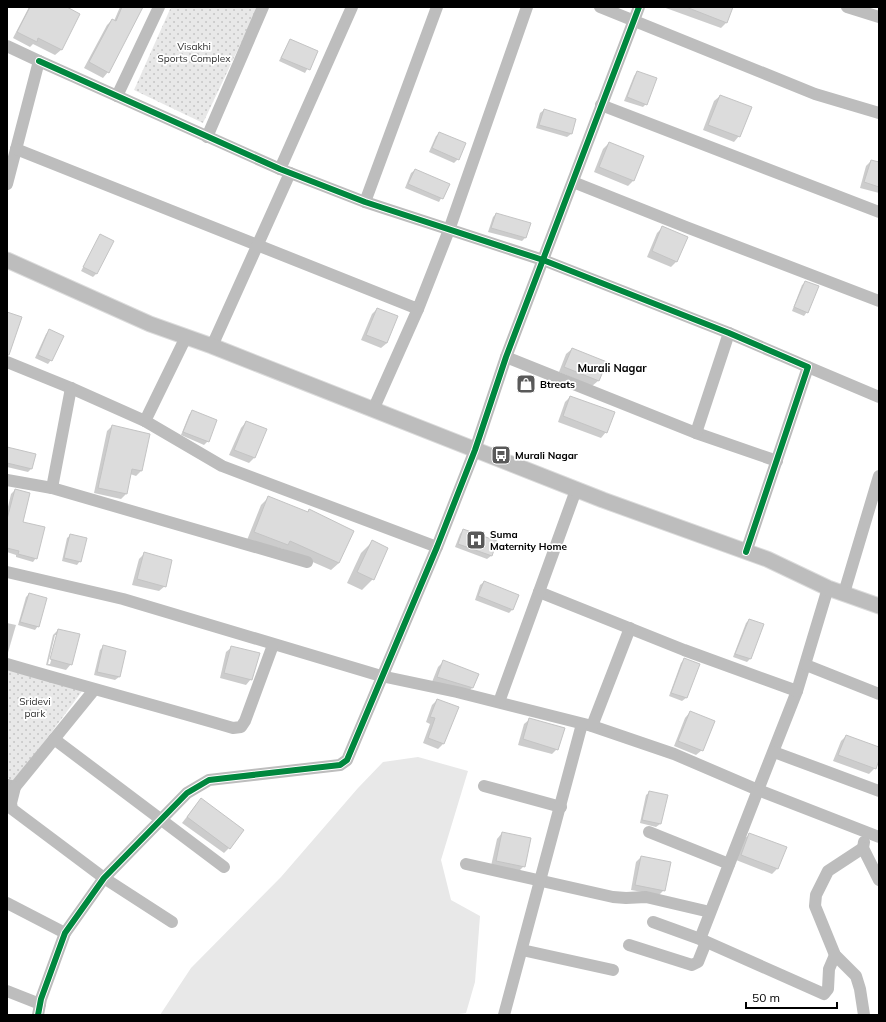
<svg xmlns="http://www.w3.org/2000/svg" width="886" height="1022" font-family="Mulish,sans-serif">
<defs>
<pattern id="park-dots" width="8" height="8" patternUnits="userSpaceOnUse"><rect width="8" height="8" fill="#e8e8e8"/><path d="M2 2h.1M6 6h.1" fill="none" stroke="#c5c5c5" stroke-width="1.8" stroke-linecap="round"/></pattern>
</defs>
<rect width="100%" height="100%" fill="#fff"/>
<polygon fill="#e8e8e8" points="418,757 468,771 441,860 451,900 480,916 475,982 466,1013 451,1015 160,1015 191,968 281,877 358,788 383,762"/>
<g fill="url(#park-dots)">
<polygon points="171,7 258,7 203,123 134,90"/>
<polygon points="7,670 83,690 15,781 7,778"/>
</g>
<g fill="#0003" fill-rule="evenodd">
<polygon points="29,7 70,7 69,9 79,14 61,50 55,55 33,44 30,47 13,38"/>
<polygon points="120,7 142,7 108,72 103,78 84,68 107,25 112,20 114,21"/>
<polygon points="663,7 732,7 726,23 721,28"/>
<polygon points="290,40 317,52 305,73 279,61"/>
<polygon points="637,72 646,104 643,107 624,101 634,76"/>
<polygon points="720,96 739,136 734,142 703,130 714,101"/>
<polygon points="544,110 575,120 571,134 567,137 536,128 540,113"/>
<polygon points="440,133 458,159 454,163 429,152 436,136"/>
<polygon points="609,143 634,180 628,186 594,172 603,149"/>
<polygon points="871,161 879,163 879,193 860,188 866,166"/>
<polygon points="415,170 449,184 439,202 405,188 411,173"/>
<polygon points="496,214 530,224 525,238 522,241 488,232 493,217"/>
<polygon points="662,228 677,261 671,267 647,257 657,233"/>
<polygon points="100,236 97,273 93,277 81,271"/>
<polygon points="806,282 807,312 804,316 792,311 802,285"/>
<polygon points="377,309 387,343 381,348 361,340 372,314"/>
<polygon points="50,330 51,360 48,364 35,358 46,334"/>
<polygon points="572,349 605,363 598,381 592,386 559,372 566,354"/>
<polygon points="570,397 606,432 601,438 558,422 565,402"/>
<polygon points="192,411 208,441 204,445 181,435 189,415"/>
<polygon points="246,422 254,458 249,463 229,455 241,428"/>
<polygon points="112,426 149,435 141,471 136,476 130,474 126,494 121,499 94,493 107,431"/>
<polygon points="7,448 31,469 28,472 7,467"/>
<polygon points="15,490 22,522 36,558 33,562 16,557 16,555 7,552 7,511 11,494"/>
<polygon points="269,497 307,513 309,511 339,563 331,570 283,549 247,540 261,505"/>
<polygon points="463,530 496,542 491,556 487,559 455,547 460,534"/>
<polygon points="71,535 80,561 77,565 62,561 67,538"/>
<polygon points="372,542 373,579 362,590 347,583 361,553"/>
<polygon points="144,554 165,586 159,591 132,585 139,559"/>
<polygon points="484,582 513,609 509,613 475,600 480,585"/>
<polygon points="29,594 38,626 35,630 18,625 26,597"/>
<polygon points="749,620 763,625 750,659 747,662 733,657 746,623"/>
<polygon points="7,623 16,625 7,656"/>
<path d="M58,630L71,664L66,670L46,665L53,635ZM55,635H58L50,664H48Z"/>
<polygon points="104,646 125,652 119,677 115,680 94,675 100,650"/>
<polygon points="232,647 251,679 246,685 220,678 226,652"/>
<polygon points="685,659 699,665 686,698 682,701 669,696 681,663"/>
<polygon points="444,661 472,688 467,693 432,682 438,667"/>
<polygon points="437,700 443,744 438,749 423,743 430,724 426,722 432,705"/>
<polygon points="690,712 702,750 696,755 674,746 685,718"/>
<polygon points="530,719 557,749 552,754 518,745 524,724"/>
<polygon points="846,736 879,748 879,757 875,768 869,774 833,761 841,741"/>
<polygon points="650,792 660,824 656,827 640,823 646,795"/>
<polygon points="196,805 229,848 224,853 182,823"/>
<polygon points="502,833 524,866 518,872 491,866 497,839"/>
<polygon points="750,834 785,847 777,869 772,874 736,860 744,839"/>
<polygon points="641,857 664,890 659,895 631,890 636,862"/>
</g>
<g fill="#dcdcdc" stroke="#c4c4c4">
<polygon points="30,7 67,7 80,14 62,50 38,38 37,42 17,32"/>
<polygon points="122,7 143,7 109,73 89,62 112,19 116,21"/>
<polygon points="686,7 733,7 727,23"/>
<polygon points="290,39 318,51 310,70 281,58"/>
<polygon points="637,71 657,78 647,105 627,97"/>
<polygon points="720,95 752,107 740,137 708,125"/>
<polygon points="544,109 576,119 572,134 539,125"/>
<polygon points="439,132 466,143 459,160 432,148"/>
<polygon points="609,142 644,156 634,181 599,167"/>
<polygon points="871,160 879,162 879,187 864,182"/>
<polygon points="415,169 450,184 443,199 408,184"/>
<polygon points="496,213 531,223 526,238 491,228"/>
<polygon points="662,226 688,237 677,262 652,251"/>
<polygon points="100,234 114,241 97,274 83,267"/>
<polygon points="805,281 819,286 808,313 794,307"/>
<polygon points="377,308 398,316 387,343 366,335"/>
<polygon points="7,312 22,317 9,355 7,355"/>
<polygon points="49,329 64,336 52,361 38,355"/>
<polygon points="572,348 607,362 599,381 564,367"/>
<polygon points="570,396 615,412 607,433 563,416"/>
<polygon points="192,410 217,420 209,442 183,432"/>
<polygon points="246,421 267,429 255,458 234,450"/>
<polygon points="112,425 150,434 142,471 132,469 127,494 98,488"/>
<polygon points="7,447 36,454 32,469 7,463"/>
<polygon points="15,489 30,493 23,522 45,527 37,559 18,554 19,551 7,548 7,519"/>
<polygon points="268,496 308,512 309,509 354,531 339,563 290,541 288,545 254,532"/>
<polygon points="463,529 497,541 492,556 458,544"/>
<polygon points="70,534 87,538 81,562 64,558"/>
<polygon points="372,540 388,548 374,580 357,572"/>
<polygon points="144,552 172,560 166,587 137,579"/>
<polygon points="484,581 519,595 513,610 478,596"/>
<polygon points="29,593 47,598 39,627 20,622"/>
<polygon points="749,619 764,624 751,659 735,654"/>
<polygon points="58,629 80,634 72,665 50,659"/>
<polygon points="103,645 126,651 120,677 97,672"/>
<polygon points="231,646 260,653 252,680 224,673"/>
<polygon points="684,658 700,664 687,698 671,693"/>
<polygon points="443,660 479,674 473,688 437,677"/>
<polygon points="437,699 459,707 444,744 428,738 435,718 430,717"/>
<polygon points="690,711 715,721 703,751 678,741"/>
<polygon points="529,718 565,728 558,750 523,739"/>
<polygon points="846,735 879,747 879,760 876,769 838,755"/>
<polygon points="649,791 668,795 661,824 642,820"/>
<polygon points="201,798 244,830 230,849 187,817"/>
<polygon points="502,832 531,838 525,867 496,861"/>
<polygon points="749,833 787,847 778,869 741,855"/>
<polygon points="641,856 671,862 665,891 635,885"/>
</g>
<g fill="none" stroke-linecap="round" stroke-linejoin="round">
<defs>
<polyline id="major" points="7,260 150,324 212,346 603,500 767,559 828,588 879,606"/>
</defs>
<use href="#major" stroke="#dbdbdb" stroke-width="17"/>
<g stroke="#bdbdbd" stroke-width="12">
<polyline points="600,7 815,94 879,113"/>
<polyline points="847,7 879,17"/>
<polyline points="7,46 39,61 7,184"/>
<polyline points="39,61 280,169 365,202 543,260 729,333 808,367 746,552"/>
<polyline points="117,96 159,7"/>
<polyline points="601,105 879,212"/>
<polyline points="207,137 263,7"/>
<polyline points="16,149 418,309 449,230 527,7"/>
<polyline points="280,169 352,7"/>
<polyline points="573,182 686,227 879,301"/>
<polyline points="365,202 437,7"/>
<polyline points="212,346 290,173"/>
<polyline points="506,357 696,433 777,461"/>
<polyline points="7,362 71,388 145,421 222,466 437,547"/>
<polyline points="808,367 879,397"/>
<polyline points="373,410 418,309"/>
<polyline points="145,421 186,337"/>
<polyline points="696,433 729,333"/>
<polyline points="7,480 52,488 307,562"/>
<polyline points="52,488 71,388"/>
<polyline points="7,572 123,599 381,676 457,692 592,726 674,754 758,790 797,691"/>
<polyline points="539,592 684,650 797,691 828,588"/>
<polyline points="844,593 879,476"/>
<path d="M7,664C82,686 158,706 233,728L241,727L245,721L273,645"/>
<polyline points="806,665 879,694"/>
<polyline points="499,702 576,490"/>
<polyline points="592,726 630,628"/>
<polyline points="54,739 224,867"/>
<polyline points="774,752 879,791"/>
<polyline points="8,785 15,787 94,690"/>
<polyline points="484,786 561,807"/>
<polyline points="15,787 11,803 12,809 104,878 172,922"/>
<polyline points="649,832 729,864"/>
<polyline points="864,842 863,848 879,880"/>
<polyline points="863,848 828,871 816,895 815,906 835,955 856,976 860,989 864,1015"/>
<polyline points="466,864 613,897 626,898 646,897 710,912"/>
<polyline points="7,903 65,933"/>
<polyline points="653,922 700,939 824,994 828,989 829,969 835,955"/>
<polyline points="700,939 758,790 879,837"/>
<polyline points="629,945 692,965 698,962 706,942"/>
<polyline points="522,950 613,970"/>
<polyline points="7,991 40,1004"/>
<polyline points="38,1015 41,999 65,933 104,878 187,793 209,780 340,765 347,760 437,547 475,450 506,357 639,7"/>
<polyline points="504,1015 582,724"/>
</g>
<use href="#major" stroke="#bdbdbd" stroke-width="15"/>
<defs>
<g id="cycleway">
<polyline points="39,61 280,169 365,202 543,260 729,333 808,367 746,552"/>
<polyline points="38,1015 41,999 65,933 104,878 187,793 209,780 340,765 347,760 437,547 475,450 506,357 639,7"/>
</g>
</defs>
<use href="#cycleway" stroke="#fff" stroke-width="8"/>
<use href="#cycleway" stroke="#00873e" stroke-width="6"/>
</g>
<defs>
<symbol id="shop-square" viewBox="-11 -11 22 22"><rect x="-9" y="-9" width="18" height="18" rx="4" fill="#595959" stroke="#fff"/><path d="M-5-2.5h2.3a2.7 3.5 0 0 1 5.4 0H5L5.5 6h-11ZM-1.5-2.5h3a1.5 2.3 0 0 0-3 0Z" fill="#fff"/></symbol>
<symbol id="bus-square" viewBox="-11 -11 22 22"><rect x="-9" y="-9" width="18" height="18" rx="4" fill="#595959" stroke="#fff"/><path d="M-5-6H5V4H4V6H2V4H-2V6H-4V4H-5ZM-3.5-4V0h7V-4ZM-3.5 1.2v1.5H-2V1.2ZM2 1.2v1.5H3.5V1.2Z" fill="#fff"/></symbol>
<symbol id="hospital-square" viewBox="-11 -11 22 22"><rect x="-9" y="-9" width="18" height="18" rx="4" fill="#595959" stroke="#fff"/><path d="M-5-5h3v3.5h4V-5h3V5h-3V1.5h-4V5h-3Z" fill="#fff"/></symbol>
</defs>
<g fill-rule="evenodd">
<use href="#shop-square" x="515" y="373" width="22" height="22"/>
<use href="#bus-square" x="490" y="444" width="22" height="22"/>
<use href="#hospital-square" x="465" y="529" width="22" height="22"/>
</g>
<g text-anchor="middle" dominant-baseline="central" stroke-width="3.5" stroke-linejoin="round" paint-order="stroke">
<g font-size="10" fill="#2d2d2d" stroke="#fff">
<text x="194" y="46">Visakhi<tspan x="194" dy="12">Sports Complex</tspan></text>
<text x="35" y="701">Sridevi<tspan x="35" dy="12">park</tspan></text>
</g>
<g font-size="10" font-weight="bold" fill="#000" stroke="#fff" text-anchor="start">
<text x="540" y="384">Btreats</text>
<text x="515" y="455">Murali Nagar</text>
<text x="490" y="534">Suma<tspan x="490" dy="12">Maternity Home</tspan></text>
</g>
<g font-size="11" font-weight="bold" fill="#000" stroke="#fff">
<text x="612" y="368">Murali Nagar</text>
</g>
</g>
<rect width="886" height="1022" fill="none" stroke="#000000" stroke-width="16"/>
<path d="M746 1002v6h91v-6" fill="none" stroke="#000000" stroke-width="2"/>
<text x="752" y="1002" font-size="12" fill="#000000" stroke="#ffffff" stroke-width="3" paint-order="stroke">50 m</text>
</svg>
